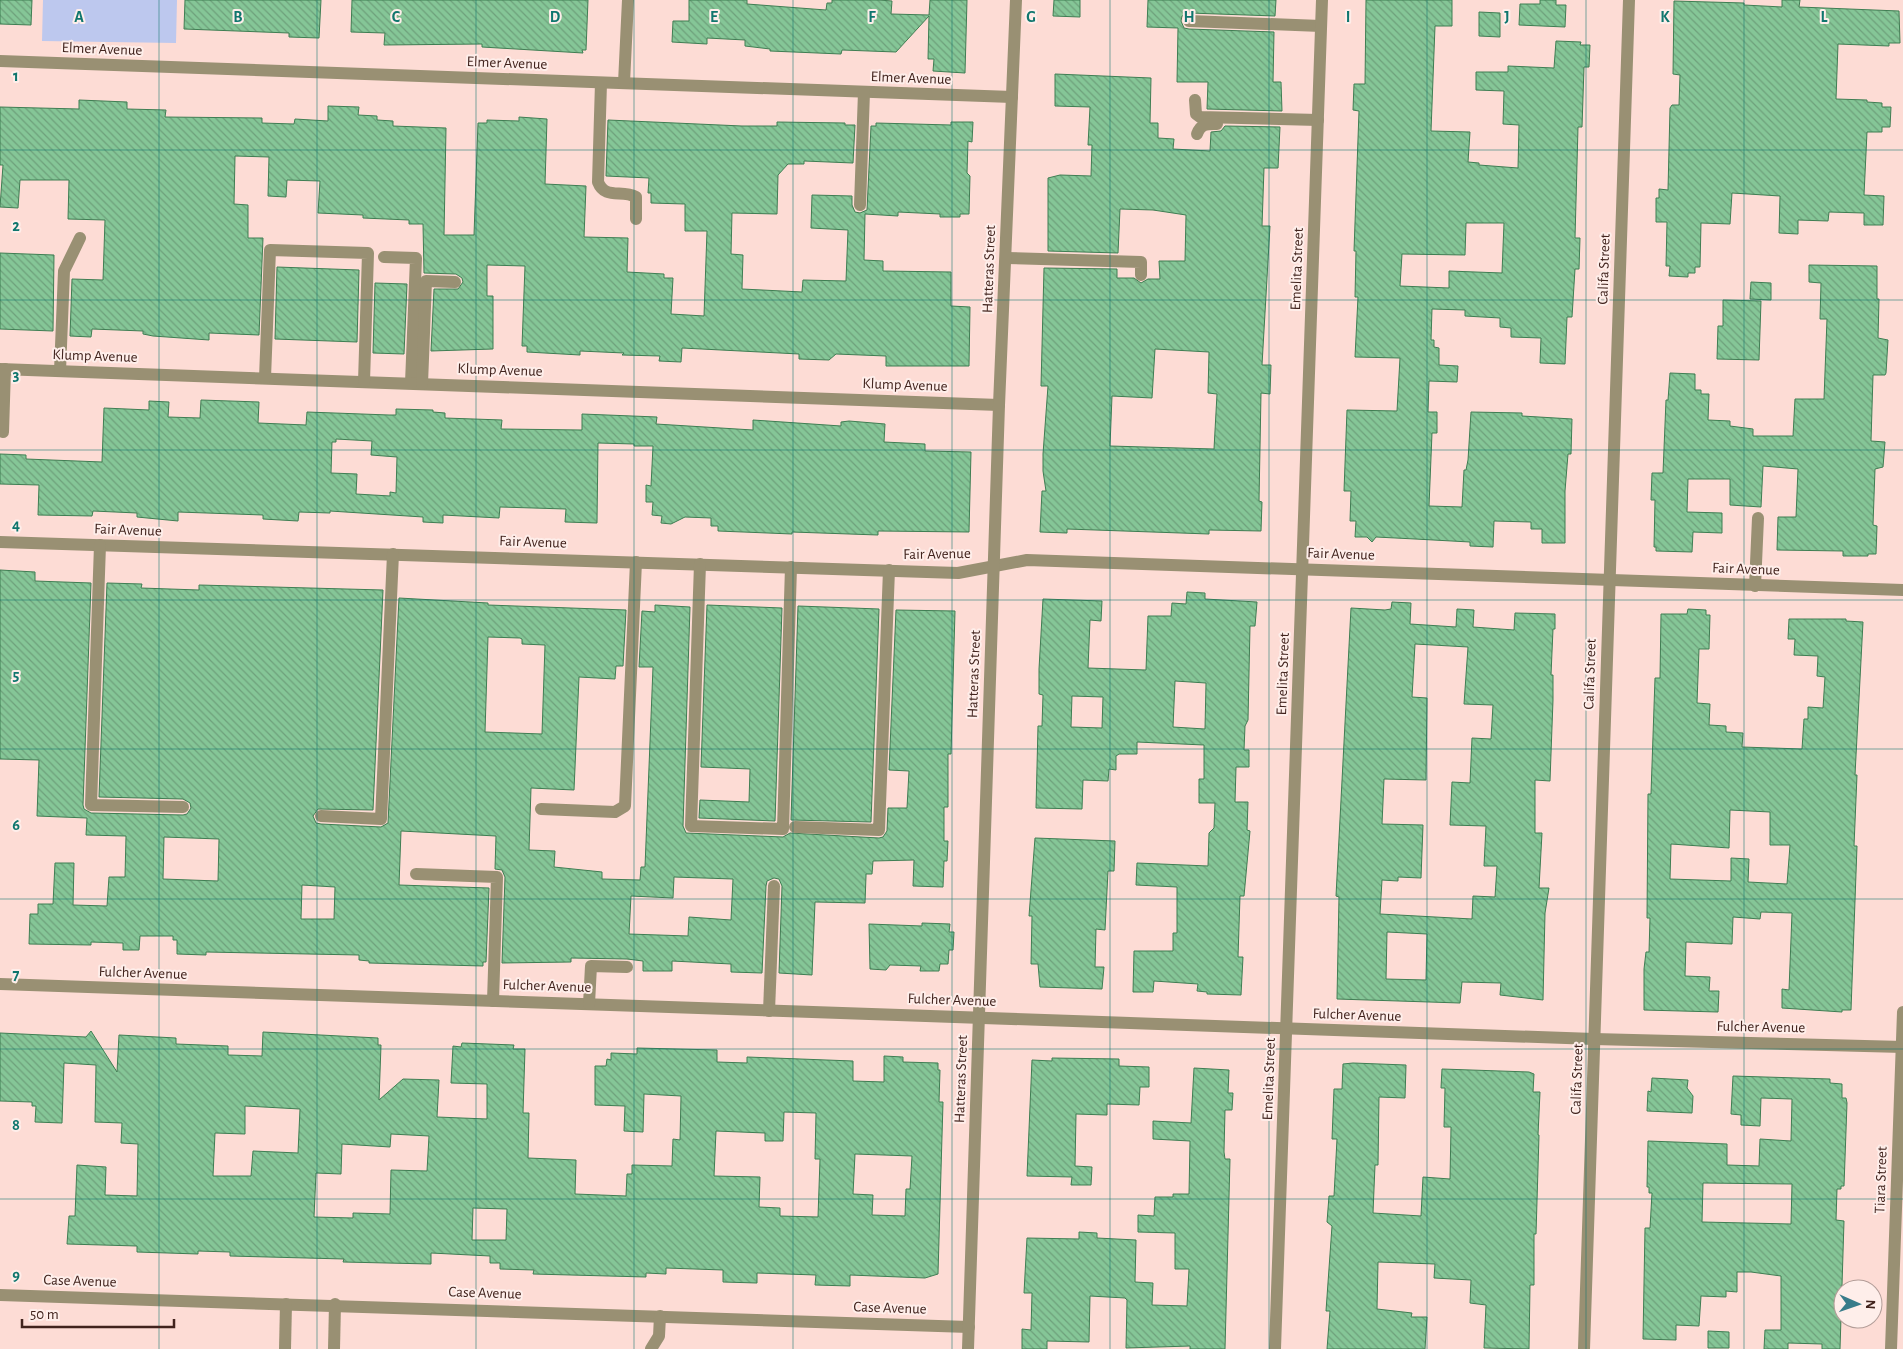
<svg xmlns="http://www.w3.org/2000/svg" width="1903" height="1349" font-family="'Alegreya Sans',sans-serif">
<defs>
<pattern id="building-back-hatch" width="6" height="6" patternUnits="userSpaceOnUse" patternTransform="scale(1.25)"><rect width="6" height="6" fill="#85c697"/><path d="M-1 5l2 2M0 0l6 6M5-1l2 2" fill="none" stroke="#6ea07b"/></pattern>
</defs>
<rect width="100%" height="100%" fill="#fddcd5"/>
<polygon fill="#bdc8ee" points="43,0 177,0 176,43 42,41"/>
<g fill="url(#building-back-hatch)" stroke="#3f7e53" fill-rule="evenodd">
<polygon points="0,0 32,0 31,25 0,24"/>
<polygon points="185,0 321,0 319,38 289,37 289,33 184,29"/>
<polygon points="352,0 588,0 586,50 582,50 583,53 482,47 482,44 384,45 385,33 351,32"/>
<polygon points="689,0 747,0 747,4 826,10 827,3 832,3 832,0 879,0 892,1 891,14 929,15 930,0 967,0 965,73 933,71 934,59 928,59 929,16 896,52 842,50 841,54 770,51 770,49 745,46 745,40 707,38 707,44 672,42 673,21 689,21"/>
<polygon points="1054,0 1080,0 1080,17 1053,16"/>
<polygon points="1148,0 1276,0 1275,16 1189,13 1182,16 1181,21 1184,28 1189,29 1274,32 1273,82 1281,82 1282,111 1207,109 1208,82 1177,82 1178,28 1147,27"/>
<path d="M1366,0H1452V26H1435L1431,131L1470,132L1468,162L1479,163V165L1518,168L1519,125L1503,124L1504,91L1476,90V72H1508V66L1554,68L1556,41L1581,42L1580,45H1590L1589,67H1584L1582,127H1578L1575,238H1580L1579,269H1575L1572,317H1567L1565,364L1540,363L1541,338L1511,337V328L1500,327V318L1465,316V310L1432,309L1431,340H1434V347L1439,348V365L1458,366L1457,382L1429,381L1428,412H1437V433H1432L1429,506L1462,507L1464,470H1466L1468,460L1471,412L1522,413V416L1572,419L1571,454H1568L1565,491V543H1542V529H1531V522L1494,521L1493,547L1470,546V542L1415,539L1376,537L1372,542L1367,537H1355L1356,521H1350L1351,491H1344L1347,410L1397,411L1400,358L1355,357L1358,297H1355L1356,251H1354L1359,111L1353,110L1354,84H1365ZM1466,223H1504L1502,273L1449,271V288L1400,286L1402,254L1465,255Z"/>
<polygon points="1540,0 1556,0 1556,5 1566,5 1565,27 1519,25 1520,4 1540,4"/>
<polygon points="1782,0 1800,0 1799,7 1899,11 1900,43 1889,43 1889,46 1838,44 1836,99 1867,100 1867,102 1882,103 1882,107 1891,107 1890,127 1882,127 1882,132 1867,132 1864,195 1884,196 1883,225 1864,225 1864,213 1829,212 1828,221 1798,220 1798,234 1779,233 1780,196 1732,193 1730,224 1701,223 1700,267 1695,267 1695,273 1688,273 1688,277 1669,276 1670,266 1666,266 1667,222 1656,222 1656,198 1659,198 1659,189 1668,190 1670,108 1672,105 1679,105 1680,75 1673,74 1674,1 1744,3 1744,5 1782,7"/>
<polygon points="1479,12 1500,13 1500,37 1479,36"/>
<path d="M1055,74L1151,78L1150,123H1158V138L1174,139L1173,149L1210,151L1211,132L1221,131L1225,126L1280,127L1278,168H1264L1262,226H1270L1262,365H1271L1270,394L1261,393L1259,501L1262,502L1261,531L1209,530V534L1067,529V533L1040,532L1042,491H1046L1043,471V454L1048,386H1041L1044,268L1117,269V278H1134L1141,283L1148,279H1160L1159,261H1185L1186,215L1153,210L1120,209L1118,253L1048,251V178L1060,175L1091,176L1092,145H1088L1090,107L1055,106ZM1155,349L1209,352L1208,393L1217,394L1214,449L1110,446L1112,396L1152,398Z"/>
<polygon points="79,100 127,102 127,109 166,110 165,117 262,118 262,123 294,124 295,119 328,121 328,106 359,107 358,115 377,116 377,120 393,121 393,126 446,128 444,235 474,235 478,123 487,123 487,120 519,121 519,117 547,119 545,184 586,186 584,237 628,238 627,272 664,274 664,278 673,278 671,314 704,316 707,231 685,231 685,204 651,203 651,193 648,193 649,178 606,176 608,120 742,126 777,126 777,122 845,123 845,125 855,125 853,163 804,161 804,164 788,164 778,175 777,214 732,213 731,254 743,255 742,289 802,292 803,280 846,281 848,230 811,228 812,195 852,196 852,205 855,212 860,213 867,210 871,126 876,126 876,123 951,125 951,122 973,122 972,142 968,141 967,173 970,176 969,214 960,214 960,217 940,217 940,214 898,212 898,216 865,214 864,260 883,261 883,271 951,272 951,306 970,307 969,366 886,366 886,356 836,354 829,360 799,359 799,354 682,348 681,362 659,361 660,356 622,355 624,353 580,351 580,355 527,352 527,346 522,346 525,266 487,265 487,296 493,296 493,349 431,351 434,289 458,289 463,282 462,278 456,274 424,273 423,224 409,224 409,220 363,218 363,215 318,213 320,181 287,180 286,197 268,196 269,157 235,156 234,204 248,205 248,238 263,238 259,335 209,333 209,340 153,336 143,334 143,331 92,329 91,337 70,336 72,279 103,280 105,220 68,219 69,180 20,180 18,208 0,207 3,165 0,165 0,107 79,109"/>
<polygon points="0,253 54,255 53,331 0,329"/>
<polygon points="1809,265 1877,266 1877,299 1879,299 1878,338 1888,340 1886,373 1885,375 1873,375 1871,441 1885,442 1883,467 1875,469 1873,525 1877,526 1876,554 1868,554 1868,556 1843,556 1843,551 1777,550 1778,517 1796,517 1798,469 1763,466 1761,507 1730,505 1730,479 1688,479 1687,512 1722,513 1722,533 1693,532 1692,552 1656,551 1656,547 1654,547 1655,500 1651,500 1652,473 1663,473 1666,400 1668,400 1670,373 1695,374 1695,390 1701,390 1701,394 1709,394 1708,420 1730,421 1730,426 1753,429 1753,436 1793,436 1795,399 1824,399 1827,319 1820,319 1821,283 1809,282"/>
<polygon points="277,267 359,270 357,342 275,339"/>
<polygon points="1751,282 1771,283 1771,300 1750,299"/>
<polygon points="375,283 407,284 404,354 373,353"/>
<polygon points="1723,300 1761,301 1759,360 1717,359 1718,326 1723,326"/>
<path d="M201,400L259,402L258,423L306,425L307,412L389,415H396V409L433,410V412L445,413V418L502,420L501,429L582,430V414L657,417L656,424L753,430V420L841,426V422L849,421L885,424L884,442L925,444V451L971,452L969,532L878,531V535L792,532V534L718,531V526H711V518L685,517L671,524L661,523L662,516L652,515L653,502H646V485L651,486L653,446H634V444L598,443L597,523L565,522L566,509L500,507L499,518L443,515V523L423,522V517L330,511V513L299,512L298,521L263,519V515L178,512V521L137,517V513L93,511L92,516L38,515L39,485L0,484V454L26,455V459L102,462L104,408L149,410V401L169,402L168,417L200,418ZM336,439L372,441L371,455L397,457L396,493L390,492V496L356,494L357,474L331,473L332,442H336Z"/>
<path d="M0,570L35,572V581L91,583L83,805L84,809L91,813L183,815L187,814L191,808L190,803L183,799L99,797L107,583L142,584L141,588L199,590V585L383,590L373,810L318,809L313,816L316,823L321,824L381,827L388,823L399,598L488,603V605L626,610L623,666H616L615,679L579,677L574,790L531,788L529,850L555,851L554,867L602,872V879L640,880L641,867H645L653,667H639L642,611L655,612V605L690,607L683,826L686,833L783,837L790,833L879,838L883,837L887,831L888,808H907L909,771L889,770L896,610L955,611L951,754H948V807H944V841H948L947,861H944L943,887L913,886L914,860L873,861L872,874H866V876L865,903L815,902L812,975L779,973L782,886L779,879L774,878L767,881L766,886L762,973L731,972V964L672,961V971H643V961L627,959L571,958V962L502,963L505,877L502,870L495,869L496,836L401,831L399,885L489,888L486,962H483V966L369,963V961L359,960V955L206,952V955L177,954V940H173V936H140L139,950H123V943L91,942V945L29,944L30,914H38V904H53L55,863H74L73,905L107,906L109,877H125L126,836L86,835L87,818L37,816L39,760L0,759ZM488,637L520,638L522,639V644L545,645L542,734L485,732ZM164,837L219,839L218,881L163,879ZM674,877L733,879L731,920L689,917L688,936L629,934L631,896L673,898ZM302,885L335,887L334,919H301Z"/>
<path d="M1187,592L1205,593V599L1257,602L1255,626H1250L1248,720L1245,726L1244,750H1249V767H1236L1235,802H1248L1247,830L1250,831L1244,896H1240L1238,957H1243L1241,995L1207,994V992L1197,991L1198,984L1154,981L1153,992H1133L1134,951H1173V933H1177V887L1136,885L1137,863L1208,866L1209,833L1214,828L1215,803H1199V779H1204V745L1137,742V754H1119L1116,756V770L1109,769L1108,781L1083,780L1082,809L1036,808L1038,726H1042L1043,695L1039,694V669L1043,599L1102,601L1101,621L1090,620L1088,668L1146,670L1148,616H1171L1172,603L1186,604ZM1175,681L1206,683L1205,729L1173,727ZM1072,696L1103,697L1102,728L1071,727Z"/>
<path d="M1392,602L1411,603L1410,624L1456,627L1457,609L1474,610L1473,627L1514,630L1515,613L1555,614V629H1553L1551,675H1553V700L1550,781L1535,780V833H1542L1539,888H1549L1545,913L1543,1000L1500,995L1501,983L1462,982L1460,1003L1337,999L1339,897L1336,896L1351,608L1385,610L1391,609ZM1415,644L1468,647L1464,704L1493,705L1491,739L1472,738L1470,783L1452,782L1450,825L1486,826L1484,866H1497L1495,897L1473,896L1472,919L1380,914L1382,880L1398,881V877L1421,878L1423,825L1382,824L1384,779L1426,780L1427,698L1412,697ZM1387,932L1427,934L1426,980L1386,979Z"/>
<polygon points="707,605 782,608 775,821 699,818 700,800 749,802 750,769 701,767"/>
<polygon points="798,606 879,609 871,822 791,820"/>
<path d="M1688,609L1706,610V615H1710L1709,649H1699L1697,703L1710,704L1709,725L1726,726V732L1743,733L1742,747L1802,749L1804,719H1808V707L1823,708L1825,677L1817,676L1818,656L1794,655L1795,639H1788L1789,619H1846V621L1863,622L1855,775H1857L1854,846H1857L1851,1010H1842V1012L1782,1008V989L1789,990L1792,913L1761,912L1760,919L1733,917L1732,944L1686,942L1685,976L1710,977L1709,991H1719L1718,1012L1644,1010V969L1646,952H1649L1650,918H1647L1648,794H1651L1655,678H1660L1661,614H1687ZM1730,810L1770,812V845H1790L1787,884L1748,882L1749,859L1731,858V881L1670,879L1671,844L1729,848Z"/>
<polygon points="1035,838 1115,841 1114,871 1108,871 1105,930 1096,929 1095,967 1104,967 1102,989 1040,987 1038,964 1031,964 1032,916 1029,916"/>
<polygon points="922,923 950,924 949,932 954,932 953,950 949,950 948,964 940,964 939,971 920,971 921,966 890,965 886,970 870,969 869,924 922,926"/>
<path d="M91,1031L117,1072L119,1035L176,1038V1044L228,1046V1055L262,1056L263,1032L378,1038V1045H381L379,1100L403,1079L439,1080L437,1117L487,1119V1084L451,1083L453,1046L461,1047L462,1043L514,1045L513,1049H525L523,1113H529L528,1158L576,1160L575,1194L626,1196L627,1174H632V1165L672,1166L673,1139L680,1140L681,1096L644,1094L643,1132L624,1131L625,1106L595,1105V1066H606L607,1059L611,1060V1053L637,1054V1048L717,1050V1062L747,1063V1057L853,1061V1081L884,1082V1056L903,1057V1062L938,1063V1070H940L939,1102H943L938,1274L925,1278L850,1275V1286L815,1285L816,1275L757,1273V1283L723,1282V1270L666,1268V1274L646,1273V1277L533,1274L534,1270L500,1269V1263H490V1256L431,1253V1264L343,1262L344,1259L230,1256V1252L198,1251V1254L137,1252V1246L67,1244L69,1216H75L77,1165L106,1167L105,1195L137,1196L138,1144L121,1143L122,1123L95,1122L96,1065L64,1063L62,1123L35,1122L36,1106H32V1102L0,1101V1033L86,1037ZM245,1106L300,1109L298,1153L253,1151L251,1176H213L215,1133L245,1134ZM784,1112L816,1113L815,1159H820L818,1217L780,1216V1208L759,1207L760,1177L714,1176L716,1131L765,1133V1141H783ZM391,1134L429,1136L427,1171L391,1170L390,1214L353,1213V1218L314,1217L316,1173L341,1174L342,1144L390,1147ZM855,1154L912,1156L910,1189H906L905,1216L872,1215L873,1195L853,1194ZM473,1208L507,1209L506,1240H472Z"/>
<polygon points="1052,1058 1119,1059 1119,1066 1149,1067 1149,1087 1140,1087 1139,1105 1107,1104 1107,1115 1076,1114 1075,1166 1092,1167 1091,1185 1071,1185 1072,1177 1027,1176 1032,1060 1052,1061"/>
<polygon points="1353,1063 1406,1065 1405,1098 1379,1097 1378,1165 1375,1165 1373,1213 1421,1216 1423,1177 1450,1179 1451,1127 1444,1127 1445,1088 1441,1088 1442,1069 1529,1072 1534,1074 1533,1092 1540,1092 1538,1135 1539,1135 1536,1234 1534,1234 1534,1285 1530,1285 1529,1349 1484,1348 1486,1305 1470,1303 1471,1280 1434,1278 1435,1264 1378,1262 1377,1309 1412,1313 1411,1317 1427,1317 1425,1349 1327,1349 1330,1311 1326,1311 1332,1226 1327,1222 1329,1196 1334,1196 1337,1139 1332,1139 1334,1089 1342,1089 1343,1064"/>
<polygon points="1194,1068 1229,1070 1228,1093 1233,1093 1232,1110 1225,1110 1224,1152 1225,1159 1230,1159 1225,1349 1190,1349 1190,1346 1126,1348 1127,1300 1125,1298 1090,1296 1089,1342 1047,1341 1047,1349 1022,1349 1022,1329 1031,1330 1032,1293 1024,1293 1027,1238 1079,1239 1079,1232 1097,1233 1097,1238 1136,1240 1135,1282 1153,1283 1152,1305 1187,1306 1189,1269 1175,1269 1175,1233 1138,1232 1138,1215 1154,1216 1155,1197 1173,1197 1173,1194 1189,1194 1190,1141 1153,1139 1153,1121 1191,1123"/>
<path d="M1733,1076L1830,1079V1083L1842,1084V1098H1846L1847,1103L1844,1186H1841V1189H1837L1836,1220L1844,1221L1840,1349H1822V1344L1788,1343V1349H1764L1765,1330H1781V1276L1751,1272H1737V1292L1726,1291V1297L1701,1296L1699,1326L1676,1325V1340L1643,1339L1645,1228H1650L1652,1193H1649V1187H1647L1648,1141L1727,1144V1165L1759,1166L1760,1139L1791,1141L1792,1099L1761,1098L1760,1126L1741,1125V1115L1731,1114ZM1703,1183L1792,1184L1791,1224L1702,1222Z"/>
<polygon points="1652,1078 1688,1080 1687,1088 1693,1096 1692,1113 1647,1111 1648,1091 1651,1092"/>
<polygon points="1708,1331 1729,1332 1729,1348 1708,1348"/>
</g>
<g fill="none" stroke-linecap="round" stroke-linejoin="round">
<g stroke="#999073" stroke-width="12">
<polyline points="1189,21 1321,26"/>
<polyline points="0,61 1012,97"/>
<path d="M601,83L598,182C605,200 622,189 636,197V219"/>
<polyline points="624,83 628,0"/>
<polyline points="1195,100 1196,114 1200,117 1318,120"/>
<path d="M1197,134C1201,123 1207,124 1217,124"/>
<polyline points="860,205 864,92"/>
<polyline points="384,257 416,258 411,383"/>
<polyline points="1006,258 1141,262 1141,275"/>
<polyline points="0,369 999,405"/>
<polyline points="60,371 64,271 80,238"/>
<polyline points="265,378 270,250 368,253 364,382"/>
<polyline points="422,384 426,281 455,282"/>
<polyline points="3,432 5,369"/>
<polyline points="0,542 958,573 1027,560 1903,590"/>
<polyline points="100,545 91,805 183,807"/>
<polyline points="700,564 691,826 783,829 791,567"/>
<polyline points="1755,586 1758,518"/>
<polyline points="541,809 615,812 625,806 636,562"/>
<polyline points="321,816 381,819 393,554"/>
<polyline points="795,827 879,830 889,570"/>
<polyline points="416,874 497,877 493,1001"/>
<polyline points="0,984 1594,1039 1903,1047"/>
<polyline points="589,1004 591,966 627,967"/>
<polyline points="769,1011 774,886"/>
<polyline points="0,1295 969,1327"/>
<polyline points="285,1349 286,1304"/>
<polyline points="334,1349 335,1304"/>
<polyline points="651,1349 659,1336 660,1316"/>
<polyline points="968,1349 999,405 1016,0"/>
<polyline points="1275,1349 1322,0"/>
<polyline points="1584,1349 1629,0"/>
<polyline points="1891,1349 1903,1012"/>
</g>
</g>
<path fill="none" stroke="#0f766e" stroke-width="1" stroke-opacity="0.55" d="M159,0V1349M317,0V1349M476,0V1349M634,0V1349M793,0V1349M952,0V1349M1110,0V1349M1269,0V1349M1427,0V1349M1586,0V1349M1744,0V1349M0,150H1903M0,300H1903M0,450H1903M0,600H1903M0,749H1903M0,899H1903M0,1049H1903M0,1199H1903"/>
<g text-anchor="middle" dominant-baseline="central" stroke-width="4" stroke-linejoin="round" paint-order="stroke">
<g font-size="15" fill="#41231d" stroke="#feeeea">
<text transform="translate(102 49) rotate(2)">Elmer Avenue</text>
<text transform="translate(507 63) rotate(2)">Elmer Avenue</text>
<text transform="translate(911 78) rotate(2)">Elmer Avenue</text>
<text transform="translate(989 269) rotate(-88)">Hatteras Street</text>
<text transform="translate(1297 269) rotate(-88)">Emelita Street</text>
<text transform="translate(1604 269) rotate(-88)">Califa Street</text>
<text transform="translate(95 356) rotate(2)">Klump Avenue</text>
<text transform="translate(500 370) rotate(2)">Klump Avenue</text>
<text transform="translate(905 385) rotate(2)">Klump Avenue</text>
<text transform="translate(128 530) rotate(2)">Fair Avenue</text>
<text transform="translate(533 542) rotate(2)">Fair Avenue</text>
<text transform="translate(937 554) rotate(-1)">Fair Avenue</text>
<text transform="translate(1341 554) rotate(2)">Fair Avenue</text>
<text transform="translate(1746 569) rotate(2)">Fair Avenue</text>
<text transform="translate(974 674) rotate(-88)">Hatteras Street</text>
<text transform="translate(1283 674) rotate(-88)">Emelita Street</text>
<text transform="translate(1590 674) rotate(-88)">Califa Street</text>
<text transform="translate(143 973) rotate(2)">Fulcher Avenue</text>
<text transform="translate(547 986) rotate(2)">Fulcher Avenue</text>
<text transform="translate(952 1000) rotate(2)">Fulcher Avenue</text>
<text transform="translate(1357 1015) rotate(2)">Fulcher Avenue</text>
<text transform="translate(1761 1027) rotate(1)">Fulcher Avenue</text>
<text transform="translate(961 1079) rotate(-88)">Hatteras Street</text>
<text transform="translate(1269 1079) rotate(-88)">Emelita Street</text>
<text transform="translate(1577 1079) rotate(-88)">Califa Street</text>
<text transform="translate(1881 1180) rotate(-88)">Tiara Street</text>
<text transform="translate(80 1281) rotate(2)">Case Avenue</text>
<text transform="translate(485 1293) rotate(2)">Case Avenue</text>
<text transform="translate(890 1308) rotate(2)">Case Avenue</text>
</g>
</g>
<g font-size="16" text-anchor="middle" font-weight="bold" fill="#0f766e" stroke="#feeeea" stroke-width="4" stroke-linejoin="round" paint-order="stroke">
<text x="79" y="22">A</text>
<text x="238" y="22">B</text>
<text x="396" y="22">C</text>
<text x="555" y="22">D</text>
<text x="714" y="22">E</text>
<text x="872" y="22">F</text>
<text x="1031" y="22">G</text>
<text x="1189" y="22">H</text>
<text x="1348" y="22">I</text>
<text x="1507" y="22">J</text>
<text x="1665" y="22">K</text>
<text x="1824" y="22">L</text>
<text x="16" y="81">1</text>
<text x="16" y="231">2</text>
<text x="16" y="380">3</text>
<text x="16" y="530">4</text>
<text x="16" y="680">5</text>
<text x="16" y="830">6</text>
<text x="16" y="980">7</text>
<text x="16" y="1130">8</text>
<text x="16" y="1280">9</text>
</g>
<g transform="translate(1858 1304) rotate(92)"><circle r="24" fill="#feeeea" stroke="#b29d98"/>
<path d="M0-4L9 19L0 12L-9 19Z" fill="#387c8a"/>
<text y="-8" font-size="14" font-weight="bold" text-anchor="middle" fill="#41231d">N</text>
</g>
<path d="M22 1319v8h152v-8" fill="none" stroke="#41231d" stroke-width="2.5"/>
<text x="30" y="1319" font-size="15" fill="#41231d" stroke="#feeeea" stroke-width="4" paint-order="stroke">50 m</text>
</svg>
